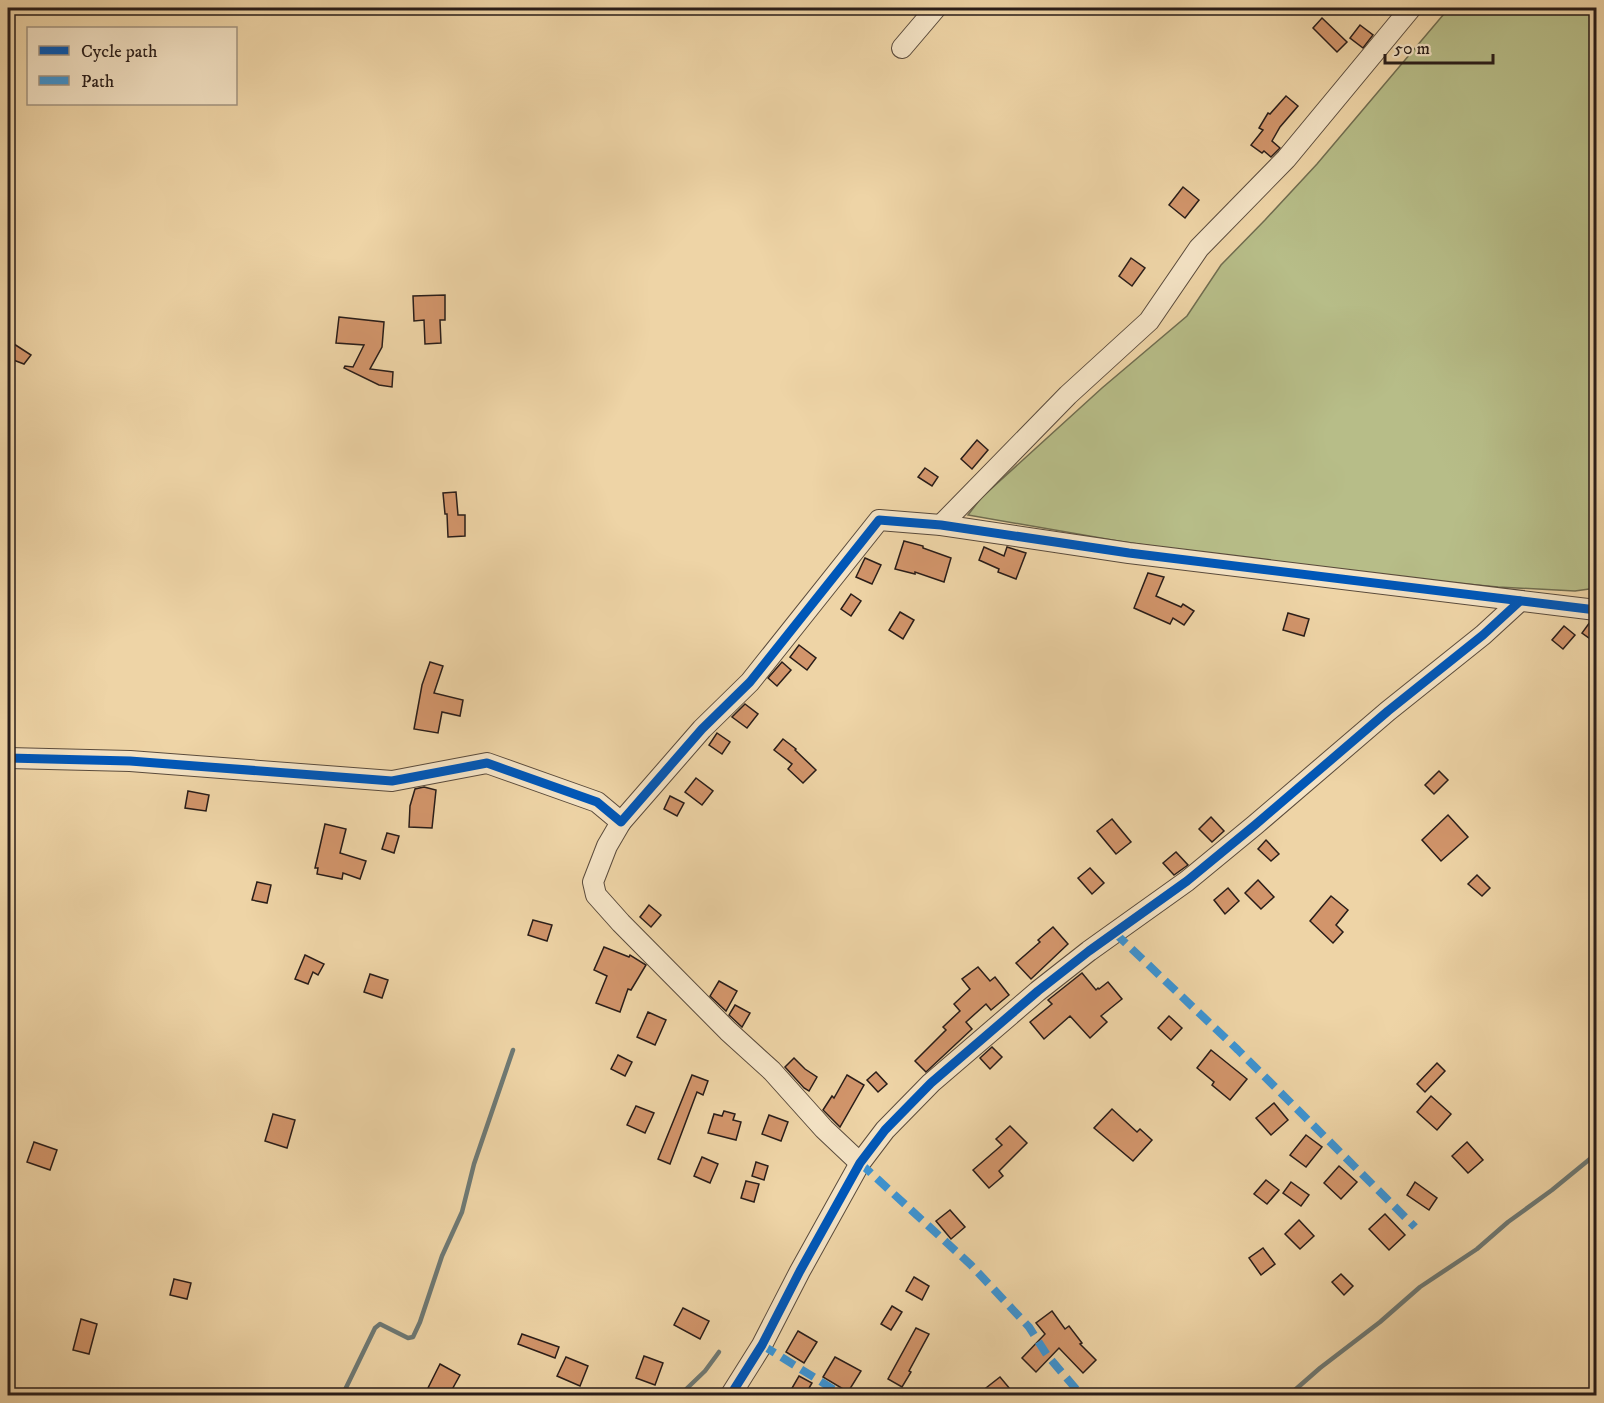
<svg xmlns="http://www.w3.org/2000/svg" width="1604" height="1403" font-family="'IM FELL DW Pica',serif">
<rect width="100%" height="100%" fill="#eed4a6"/>
<filter id="stains"><feTurbulence type="fractalNoise" baseFrequency=".00333" numOctaves="4"/><feColorMatrix values="0 0 0 0 .2 0 0 0 0 .09 0 0 0 0 .02 0 0 0 .5 -.17"/></filter>
<radialGradient id="worn" r=".72"><stop offset=".6" stop-color="#630" stop-opacity="0"/><stop offset="1" stop-color="#630" stop-opacity=".3"/></radialGradient>
<polygon fill="#b7bd88" stroke="#706d50" stroke-width="1.5" points="1449,8 1596,8 1596,588 1575,591 1498,587 1329,571 1124,542 968,515 981,498 1102,388 1187,316 1221,265 1265,220 1317,164"/>
<g fill="none" stroke-linecap="round" stroke-linejoin="round">
<g stroke="#6e7974" stroke-width="4.5">
<polyline points="342,1396 375,1328 380,1324 408,1338 413,1337 420,1322 442,1256 462,1212 474,1164 513,1050"/>
<polyline points="679,1396 705,1371 719,1352"/>
<polyline points="1288,1396 1320,1368 1380,1322 1420,1287 1477,1249 1508,1222 1552,1190 1596,1154"/>
</g>
</g>
<g fill="#d2956b" stroke="#291d19" stroke-width="1.5">
<polygon points="1322,18 1347,42 1337,52 1313,28"/>
<polygon points="1360,25 1373,35 1363,48 1350,38"/>
<polygon points="1286,96 1298,106 1280,127 1272,141 1280,148 1271,157 1264,151 1262,153 1251,145 1263,130 1259,128 1268,113 1270,114"/>
<polygon points="1183,187 1199,200 1185,218 1169,205"/>
<polygon points="1131,258 1145,268 1132,286 1119,276"/>
<polygon points="445,295 445,320 440,320 441,343 425,344 424,320 414,321 413,296"/>
<polygon points="339,317 384,322 382,347 370,369 393,372 392,387 379,385 344,368 345,366 353,367 364,345 336,343"/>
<polygon points="14,344 31,355 24,364 8,358 8,355"/>
<polygon points="977,440 988,450 972,469 961,459"/>
<polygon points="925,468 938,477 932,486 918,477"/>
<polygon points="456,492 458,515 465,515 465,536 448,537 447,514 445,514 443,493"/>
<polygon points="904,541 923,546 923,548 951,558 944,582 915,572 915,574 895,569"/>
<polygon points="984,547 1004,556 1007,547 1026,553 1016,579 998,572 999,569 979,560"/>
<polygon points="865,558 881,565 872,584 856,577"/>
<polygon points="1148,573 1164,577 1156,596 1181,607 1183,604 1194,611 1184,625 1173,618 1170,624 1134,608"/>
<polygon points="851,594 861,601 851,616 841,609"/>
<polygon points="900,612 914,620 903,639 889,630"/>
<polygon points="1288,613 1309,619 1304,636 1283,630"/>
<polygon points="1590,622 1596,626 1596,643 1582,633"/>
<polygon points="1564,626 1575,635 1563,649 1552,640"/>
<polygon points="799,645 816,658 807,670 790,657"/>
<polygon points="430,662 443,666 434,693 463,700 460,716 442,712 438,733 414,729 422,685"/>
<polygon points="782,662 791,670 777,686 768,678"/>
<polygon points="745,704 758,714 747,728 732,717"/>
<polygon points="717,733 730,742 722,754 709,745"/>
<polygon points="783,739 796,749 795,750 816,770 803,783 788,769 792,764 774,750"/>
<polygon points="1439,771 1448,780 1434,794 1425,785"/>
<polygon points="696,778 713,791 702,805 685,792"/>
<polygon points="424,787 436,790 432,828 409,827 410,806 415,789"/>
<polygon points="188,791 209,795 206,811 185,808"/>
<polygon points="670,796 684,803 677,816 664,809"/>
<polygon points="1448,815 1468,837 1441,861 1422,840"/>
<polygon points="1211,817 1224,831 1212,842 1199,829"/>
<polygon points="1112,819 1131,842 1116,854 1097,831"/>
<polygon points="325,824 346,829 340,853 366,861 360,879 343,873 342,879 317,874 318,868 315,868"/>
<polygon points="387,833 399,836 394,853 382,849"/>
<polygon points="1266,840 1279,854 1271,861 1258,849"/>
<polygon points="1176,852 1188,865 1174,875 1163,863"/>
<polygon points="1090,868 1104,883 1092,894 1078,878"/>
<polygon points="1477,875 1490,888 1482,896 1468,884"/>
<polygon points="1258,880 1274,897 1261,909 1245,893"/>
<polygon points="257,882 271,885 267,903 252,900"/>
<polygon points="1228,888 1239,901 1225,914 1214,900"/>
<polygon points="1331,896 1348,910 1336,925 1343,932 1333,943 1310,921"/>
<polygon points="649,905 661,915 651,927 640,917"/>
<polygon points="533,920 552,925 547,941 528,935"/>
<polygon points="1053,927 1068,944 1031,979 1016,963 1040,942 1038,940"/>
<polygon points="604,947 629,957 630,955 646,965 631,990 628,989 620,1012 596,1003 607,976 594,970"/>
<polygon points="305,955 324,964 318,975 313,972 308,984 295,979"/>
<polygon points="978,967 990,981 995,977 1009,995 991,1010 986,1004 966,1022 972,1029 926,1072 915,1061 946,1030 943,1027 960,1011 954,1004 970,989 962,979"/>
<polygon points="1082,973 1096,990 1098,988 1099,989 1108,982 1122,999 1101,1016 1107,1022 1090,1038 1070,1016 1044,1039 1030,1022 1052,1004 1048,1000"/>
<polygon points="370,974 388,980 382,998 364,992"/>
<polygon points="719,981 737,991 726,1011 710,996"/>
<polygon points="735,1005 750,1013 742,1027 729,1015"/>
<polygon points="648,1012 666,1020 655,1045 637,1037"/>
<polygon points="1169,1016 1182,1028 1171,1040 1158,1028"/>
<polygon points="992,1047 1002,1057 990,1069 980,1058"/>
<polygon points="1211,1050 1247,1079 1230,1100 1212,1085 1214,1082 1197,1068"/>
<polygon points="618,1055 632,1062 625,1076 611,1069"/>
<polygon points="794,1058 805,1069 817,1077 809,1091 804,1088 785,1067"/>
<polygon points="1437,1063 1445,1071 1425,1092 1417,1084"/>
<polygon points="876,1072 887,1084 878,1092 867,1080"/>
<polygon points="692,1075 708,1081 703,1095 697,1092 670,1164 658,1159"/>
<polygon points="847,1075 864,1085 840,1127 823,1110 832,1096 834,1098"/>
<polygon points="1431,1096 1451,1114 1437,1130 1417,1112"/>
<polygon points="1274,1103 1288,1120 1271,1135 1256,1118"/>
<polygon points="636,1106 654,1113 645,1133 627,1125"/>
<polygon points="1112,1109 1137,1132 1140,1129 1152,1140 1133,1161 1094,1128"/>
<polygon points="724,1111 735,1114 733,1120 741,1122 736,1140 708,1133 714,1114 722,1116"/>
<polygon points="273,1114 295,1120 287,1148 265,1141"/>
<polygon points="769,1115 788,1122 781,1141 762,1134"/>
<polygon points="1010,1126 1027,1143 999,1171 1003,1176 989,1188 973,1170 1002,1145 996,1139"/>
<polygon points="1306,1135 1322,1147 1306,1167 1290,1155"/>
<polygon points="34,1142 57,1150 50,1170 27,1162"/>
<polygon points="1467,1142 1483,1160 1468,1173 1452,1156"/>
<polygon points="702,1157 718,1164 710,1183 694,1176"/>
<polygon points="756,1162 768,1166 764,1180 752,1176"/>
<polygon points="1339,1166 1357,1182 1341,1199 1324,1183"/>
<polygon points="1266,1180 1279,1190 1267,1204 1254,1194"/>
<polygon points="746,1181 759,1184 754,1202 741,1198"/>
<polygon points="1291,1182 1309,1195 1301,1206 1283,1193"/>
<polygon points="1415,1182 1437,1198 1429,1210 1407,1195"/>
<polygon points="950,1210 965,1227 951,1239 936,1221"/>
<polygon points="1385,1214 1405,1235 1389,1250 1369,1229"/>
<polygon points="1299,1220 1314,1236 1300,1249 1285,1234"/>
<polygon points="1263,1248 1275,1264 1261,1275 1249,1258"/>
<polygon points="1341,1274 1353,1286 1344,1295 1332,1282"/>
<polygon points="914,1277 929,1286 922,1300 906,1291"/>
<polygon points="174,1279 191,1283 187,1299 170,1295"/>
<polygon points="892,1306 902,1312 891,1330 881,1324"/>
<polygon points="683,1308 709,1321 700,1339 674,1325"/>
<polygon points="1052,1311 1065,1329 1069,1326 1082,1343 1080,1344 1096,1360 1083,1373 1059,1348 1036,1372 1022,1358 1045,1334 1036,1323"/>
<polygon points="81,1319 97,1324 89,1354 73,1350"/>
<polygon points="916,1328 929,1334 909,1371 911,1372 902,1387 888,1379"/>
<polygon points="798,1331 817,1342 804,1363 786,1352"/>
<polygon points="522,1334 559,1347 555,1358 518,1344"/>
<polygon points="644,1356 663,1363 655,1385 636,1378"/>
<polygon points="566,1357 588,1366 580,1386 557,1376"/>
<polygon points="835,1357 861,1371 848,1392 823,1377"/>
<polygon points="440,1364 460,1375 449,1395 441,1395 428,1388"/>
<polygon points="799,1376 812,1383 805,1395 788,1395"/>
<polygon points="1000,1377 1015,1395 977,1395"/>
</g>
<g fill="none" stroke-linecap="round" stroke-linejoin="round">
<defs>
<g id="minor">
<polyline points="902,48 936,8"/>
<polyline points="941,525 1068,395 1149,321 1199,248 1286,159 1411,8"/>
<polyline points="8,758 130,761 392,781 487,763 597,802 621,822 702,729 750,682 879,520 941,525 1129,553 1596,610"/>
<polyline points="621,822 607,846 593,882 596,895 621,923 728,1031 772,1071 824,1129 860,1163"/>
<polyline points="730,1396 762,1345 800,1271 860,1163 885,1130 931,1083 1038,991 1089,951 1187,881 1255,825 1388,711 1483,635 1520,601"/>
</g>
</defs>
<use href="#minor" stroke="#5a4b3c" stroke-width="22"/>
<use href="#minor" stroke="#f4e3c5" stroke-width="20"/>
<g stroke="#3c94d4" stroke-width="8" stroke-dasharray="15 8" stroke-linecap="butt">
<polyline points="1115,933 1238,1050 1415,1227"/>
<polyline points="860,1163 971,1265 1029,1327 1047,1355 1082,1396"/>
<polyline points="762,1345 844,1396"/>
</g>
<defs>
<g id="cycleway">
<polyline points="8,758 130,761 392,781 487,763 597,802 621,822 702,729 750,682 879,520 941,525 1129,553 1596,610"/>
<polyline points="730,1396 762,1345 800,1271 860,1163 885,1130 931,1083 1038,991 1089,951 1187,881 1255,825 1388,711 1483,635 1520,601"/>
</g>
</defs>
<use href="#cycleway" stroke="#f4e3c5" stroke-width="13"/>
<use href="#cycleway" stroke="#0057b8" stroke-width="9"/>
</g>
<rect width="1604" height="1403" fill="none" stroke="#eed4a6" stroke-width="30"/>
<rect x="9" y="9" width="1586" height="1385" fill="none" stroke="#291d19" stroke-width="3"/>
<rect x="15" y="15" width="1574" height="1373" fill="none" stroke="#291d19" stroke-width="1.5"/>
<rect x="27" y="27" width="210" height="78" fill="#f4e3c5" stroke="#a39480" stroke-width="1.5"/>
<rect x="39" y="46" width="30" height="9" fill="#0057b8" stroke="#a39480" stroke-width="1.5"/>
<text x="81" y="57" font-size="18" fill="#291d19">Cycle path</text>
<rect x="39" y="76" width="30" height="9" fill="#3c94d4" stroke="#a39480" stroke-width="1.5"/>
<text x="81" y="87" font-size="18" fill="#291d19">Path</text>
<path d="M1385 54v9h108v-9" fill="none" stroke="#291d19" stroke-width="3"/>
<text x="1394" y="54" font-size="18" fill="#291d19" stroke="#f4e3c5" stroke-width="4.5" paint-order="stroke">50 m</text>
<rect width="100%" height="100%" filter="url(#stains)"/>
<rect width="100%" height="100%" fill="url(#worn)"/>
</svg>
